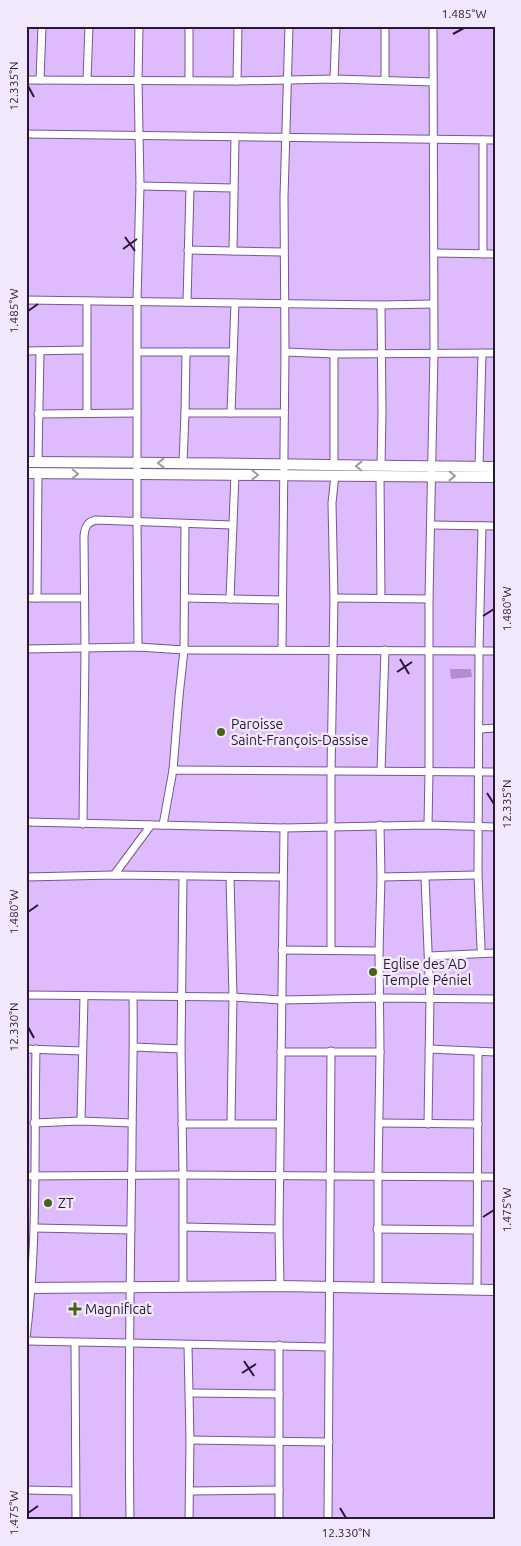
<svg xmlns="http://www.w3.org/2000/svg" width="521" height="1546" font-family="Ubuntu,sans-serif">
<rect width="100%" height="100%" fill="#debbfd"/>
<polygon fill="#b18fcf" points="450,669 471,669 472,677 451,679"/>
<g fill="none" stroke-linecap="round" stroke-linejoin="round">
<defs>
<g id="street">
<polyline points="334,79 336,26"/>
<polyline points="385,79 385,26"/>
<polyline points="26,80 237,81 334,79 433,82"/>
<polyline points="40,80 42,26"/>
<polyline points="87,80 89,26"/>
<polyline points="189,80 189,26"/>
<polyline points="237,81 238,26"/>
<polyline points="26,134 495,140"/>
<polyline points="483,140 483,254"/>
<polyline points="140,186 234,188"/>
<polyline points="188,250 283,252"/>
<polyline points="233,251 235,137"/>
<polyline points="434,253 495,254"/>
<polyline points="26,300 381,305 433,304"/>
<polyline points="187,302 190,188"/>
<polyline points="235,303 231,413 283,413"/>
<polyline points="26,351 86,350"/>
<polyline points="138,352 233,352"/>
<polyline points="186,352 185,413 231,413"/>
<polyline points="285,352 334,354 495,353"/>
<polyline points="334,354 334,465"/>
<polyline points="87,413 87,301"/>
<polyline points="38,414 137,413"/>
<polyline points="38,462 40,351"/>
<polyline points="183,463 185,413"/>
<polyline points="381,466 382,413 381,305"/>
<polyline points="479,467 482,353"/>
<polyline points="380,475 381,598"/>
<polyline points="431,525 495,526"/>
<polyline points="26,598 83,598"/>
<polyline points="37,598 38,473"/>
<polyline points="185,598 282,600"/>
<polyline points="334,598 429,599"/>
<polyline points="230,599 235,474"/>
<polyline points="138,647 137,522 137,301 140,186 138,80 139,26"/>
<polyline points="26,649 138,647 184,650 495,651"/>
<polyline points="282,650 285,352 284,197 289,26"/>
<polyline points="480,729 495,728"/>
<polyline points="173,770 179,696 184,650 185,524"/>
<polyline points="381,771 385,650"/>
<polyline points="26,822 284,828 428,825 495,827"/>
<path d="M83,824L85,649L84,536C85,527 87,522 96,520L232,525"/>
<polyline points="163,825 173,770 495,772"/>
<polyline points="428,825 429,773 429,599 434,352 433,26"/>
<polyline points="114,875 151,825"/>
<polyline points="26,877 114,875 283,877"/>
<polyline points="230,877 233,997 231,1123"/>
<polyline points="381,877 478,875"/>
<polyline points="425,877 430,999 428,1124"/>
<polyline points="481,948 478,875 479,651 482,526"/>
<polyline points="282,950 379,951"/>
<polyline points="331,950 331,772 334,598 332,503 335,475"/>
<polyline points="429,956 495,953"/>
<polyline points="26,995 233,997 282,1000 380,998 495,999"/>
<polyline points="134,1047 181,1049"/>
<polyline points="26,1049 82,1051"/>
<polyline points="429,1049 495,1052"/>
<polyline points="281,1052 380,1052"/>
<polyline points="81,1121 84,997"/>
<polyline points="34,1123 81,1121 132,1123"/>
<polyline points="379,1123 478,1124"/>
<polyline points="182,1124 280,1124"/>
<polyline points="26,1176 183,1175 495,1177"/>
<polyline points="183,1227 279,1229"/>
<polyline points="35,1228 131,1230"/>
<polyline points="377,1229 477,1230"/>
<polyline points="280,1286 279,1229 284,828"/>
<polyline points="183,1287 183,1175 181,1049 183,877"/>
<polyline points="378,1287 378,1176 380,1052 379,951 381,877 380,825"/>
<polyline points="477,1290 478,1052"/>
<path d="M26,1338C38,1241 34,1146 36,1049"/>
<polyline points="26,1341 329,1347"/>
<polyline points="75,1343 76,1520"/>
<polyline points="188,1345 190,1440 189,1520"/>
<polyline points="279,1345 279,1520"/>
<polyline points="190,1393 279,1394"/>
<polyline points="190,1440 329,1442"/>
<polyline points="26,1490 75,1491"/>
<polyline points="190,1491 279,1490"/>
<path d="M130,1520C128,1397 130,1275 132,1152C132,1101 134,1049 133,997"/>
<polyline points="328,1520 331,1051"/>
</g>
<g id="secondary">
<path d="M26,462C182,462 339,466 495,467"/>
<polyline points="26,473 495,477"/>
<polyline points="26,1288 280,1286 495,1290"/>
</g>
</defs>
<use href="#street" stroke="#775791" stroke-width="9"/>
<use href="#secondary" stroke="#775791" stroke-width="12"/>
<use href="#street" stroke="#fff" stroke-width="7"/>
<use href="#secondary" stroke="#fff" stroke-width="10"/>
</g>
<defs><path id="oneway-chevron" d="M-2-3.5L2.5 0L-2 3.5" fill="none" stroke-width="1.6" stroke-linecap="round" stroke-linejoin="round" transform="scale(1.25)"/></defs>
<g stroke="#9e98a3">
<use href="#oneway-chevron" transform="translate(161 463) rotate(180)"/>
<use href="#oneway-chevron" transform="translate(359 466) rotate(-179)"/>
<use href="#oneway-chevron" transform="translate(75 474) rotate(1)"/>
<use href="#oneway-chevron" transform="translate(255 475) rotate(1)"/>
<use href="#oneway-chevron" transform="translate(452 476) rotate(1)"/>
</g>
<path fill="none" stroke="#271932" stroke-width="2" d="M453,34L464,28M28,86L34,97M125,237L135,251M123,249L137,239M28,311L38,304M483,616L494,609M400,659L409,674M397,672L412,662M487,793L494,804M28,912L38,905M28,1027L34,1038M483,1217L494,1210M244,1361L254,1376M242,1373L256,1364M340,1508L346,1518M28,1513L38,1506"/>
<g fill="#456215" stroke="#f2e8fc" stroke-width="2">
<circle cx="221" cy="732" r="5"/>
<circle cx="373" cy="972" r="5"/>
<circle cx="48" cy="1203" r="5"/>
<path d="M72.5 1301.5h5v5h5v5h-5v5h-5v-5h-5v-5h5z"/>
</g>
<g text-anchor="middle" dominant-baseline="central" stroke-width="5" stroke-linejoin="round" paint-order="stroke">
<g font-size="14" fill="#271932" stroke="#f2e8fc" text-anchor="start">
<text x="231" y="724">Paroisse<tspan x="231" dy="16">Saint-François-Dassise</tspan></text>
<text x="383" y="964">Eglise des AD<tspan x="383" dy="16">Temple Péniel</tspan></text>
<text x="58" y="1203">ZT</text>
<text x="85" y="1309">Magnificat</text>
</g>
</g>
<rect width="521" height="1546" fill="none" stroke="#f2e8fc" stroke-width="55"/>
<rect x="28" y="28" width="466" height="1490" fill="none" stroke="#271932" stroke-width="2"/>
<g font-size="12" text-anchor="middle" fill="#271932">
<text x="464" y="18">1.485°W</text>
<text transform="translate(14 86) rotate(-90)" y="4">12.335°N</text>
<text transform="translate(14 311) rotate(-90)" y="4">1.485°W</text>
<text transform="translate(507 609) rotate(-90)" y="4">1.480°W</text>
<text transform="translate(507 804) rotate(-90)" y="4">12.335°N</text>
<text transform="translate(14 912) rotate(-90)" y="4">1.480°W</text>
<text transform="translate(14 1027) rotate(-90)" y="4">12.330°N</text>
<text transform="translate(507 1210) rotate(-90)" y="4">1.475°W</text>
<text transform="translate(14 1513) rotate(-90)" y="4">1.475°W</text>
<text x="346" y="1537">12.330°N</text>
</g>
</svg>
